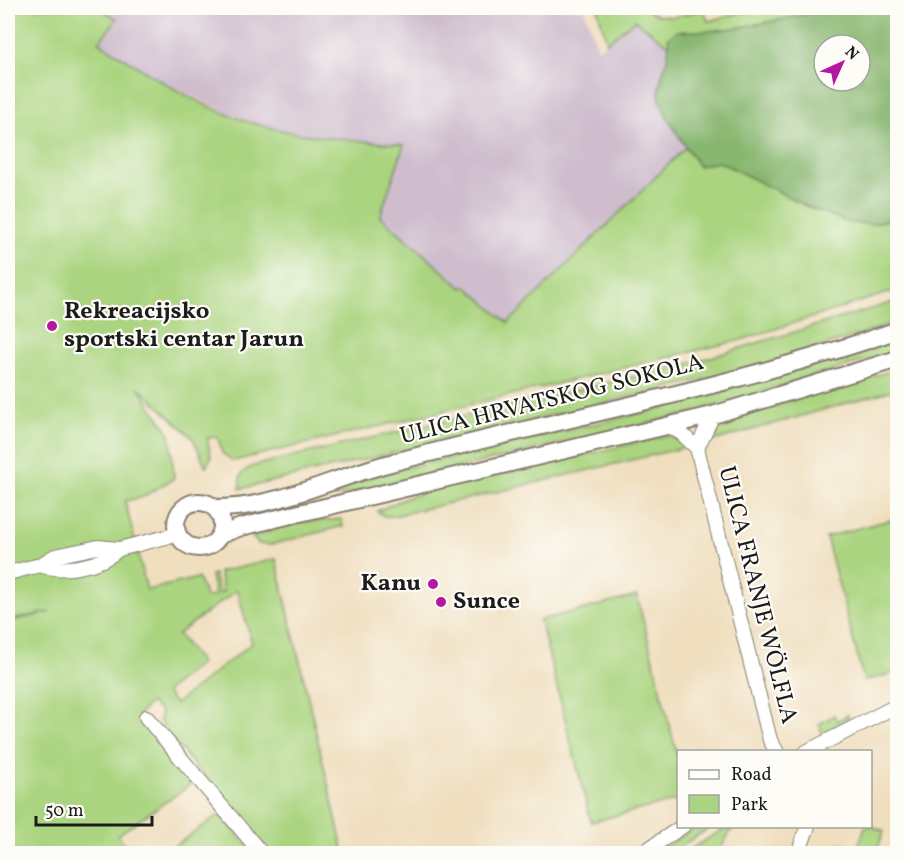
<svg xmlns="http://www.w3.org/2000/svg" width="905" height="861" font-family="Vollkorn,serif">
<rect width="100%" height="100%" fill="#fdfcf7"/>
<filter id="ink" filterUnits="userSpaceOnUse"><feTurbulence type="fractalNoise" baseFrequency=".0167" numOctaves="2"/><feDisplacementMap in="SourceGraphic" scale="12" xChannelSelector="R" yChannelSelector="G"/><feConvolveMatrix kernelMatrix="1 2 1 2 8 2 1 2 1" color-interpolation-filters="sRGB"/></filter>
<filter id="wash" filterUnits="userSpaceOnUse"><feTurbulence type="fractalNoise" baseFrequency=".008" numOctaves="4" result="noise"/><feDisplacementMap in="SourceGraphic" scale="24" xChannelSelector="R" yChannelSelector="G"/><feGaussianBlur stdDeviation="1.35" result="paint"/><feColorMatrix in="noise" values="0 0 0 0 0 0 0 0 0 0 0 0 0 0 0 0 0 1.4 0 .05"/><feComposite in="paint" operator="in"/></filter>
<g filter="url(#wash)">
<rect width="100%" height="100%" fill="#f0dfbf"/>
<polygon fill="#cfbdce" points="100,8 584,8 598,49 635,20 670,46 659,94 675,130 686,147 508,323 466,286 462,288 402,238 380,216 404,145 312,136 262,126 228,113 163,83 99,42 117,19"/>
<g fill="#aad47f" stroke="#63784e" stroke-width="1.5" fill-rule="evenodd">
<path d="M8,8H100L117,19L99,42C150,75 204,111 263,126C309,138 357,140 404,145L380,216L462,288L466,286L508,323L686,147L699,166L718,162L724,164L808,207L850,223L897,218V290L741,340L233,461L222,453L218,437L207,438L211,457L206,467L193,438L138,387L170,434L174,478L143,497L125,501L147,590L198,578L206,597L215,596L211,575L214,574L219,593L223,592L219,572L276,559L344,853H268L168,734L159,720L161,712L150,703L138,716L194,782L118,835L133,853H13L8,827V622L50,612L8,620ZM237,590L252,643L175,704L166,692L201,663L178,634Z"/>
<path d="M597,8H643L657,15L673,17L704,10L708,21L762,8H836C791,17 721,35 677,31L670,46L635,20L607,42Z"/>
<path d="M897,301V320L895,321L875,330L752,368L240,489C238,472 244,469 260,464L684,365Z"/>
<polygon points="897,340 897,351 692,413 248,517 247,512 329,493 375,475 663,408"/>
<polygon points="897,369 897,389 709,442 715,429 724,421"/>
<polygon points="670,435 687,447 394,516 384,516 377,511 413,495 439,488"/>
<polygon points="897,518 897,672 864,681 826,537"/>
<polygon points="341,519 343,526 270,545 259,544 252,537 293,523"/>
<polygon points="637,596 678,759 678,800 591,822 540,620"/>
<polygon points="834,715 837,721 848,715 848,721 823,735 819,724"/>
<polygon points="219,815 256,853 163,854"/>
<polygon points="871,826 884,831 876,853 835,853 839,843 857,849 865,827"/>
<polygon points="697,827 711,827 670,853 655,853"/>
<polygon points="727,827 733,827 718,853 684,853"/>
</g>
<path fill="#87b66e" stroke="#526945" stroke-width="1.5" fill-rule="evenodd" d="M836,8H897V218L872,224L850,223L808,207L724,164L718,162L699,166C689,151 659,111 659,93C659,74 672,57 668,38L677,31C721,35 791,17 836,8ZM824,45H860V81H824Z"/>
</g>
<g filter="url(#ink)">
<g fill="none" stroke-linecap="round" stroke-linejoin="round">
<defs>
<g id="minor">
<polyline points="669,426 681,433 697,448 770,740 777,752"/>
<polyline points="697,448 713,415"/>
<path d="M40,565C64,573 101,566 119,549"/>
<polyline points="8,573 40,565 55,556 98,547 119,549 178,534"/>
<polyline points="146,717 262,854"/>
<polyline points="806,752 898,705"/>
<polyline points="641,854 683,826"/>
<polyline points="798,854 808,826"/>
</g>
<g id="tertiary">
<circle cx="199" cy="525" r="23"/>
<path d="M216,508C276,508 330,479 387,464C557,419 731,388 898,330"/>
<polyline points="220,535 241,527 713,415 898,359"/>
</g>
</defs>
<use href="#minor" stroke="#867e6e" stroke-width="16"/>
<use href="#tertiary" stroke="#867e6e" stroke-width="20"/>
<use href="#minor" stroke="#fff" stroke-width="14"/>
<use href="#tertiary" stroke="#fff" stroke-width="16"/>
<polyline stroke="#1c1c1c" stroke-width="1.5" points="652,8 668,13 699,8"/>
</g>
</g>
<g fill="#b5179e" stroke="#fdfcf7" stroke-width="2">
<circle cx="52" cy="326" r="6"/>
<circle cx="433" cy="584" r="6"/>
<circle cx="441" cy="602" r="6"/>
</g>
<g text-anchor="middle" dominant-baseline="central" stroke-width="4.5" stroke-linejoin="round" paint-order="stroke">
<g font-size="24" font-weight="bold" fill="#1c1c1c" stroke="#fdfcf7" text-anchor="start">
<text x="64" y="312">Rekreacijsko<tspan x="64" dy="28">sportski centar Jarun</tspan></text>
<text x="421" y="584" text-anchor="end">Kanu</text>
<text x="453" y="602">Sunce</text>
</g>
<g font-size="24" fill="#1c1c1c" stroke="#fdfcf7">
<text transform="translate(552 400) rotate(-14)">ULICA HRVATSKOG SOKOLA</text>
<text transform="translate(757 595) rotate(76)">ULICA FRANJE WÖLFLA</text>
</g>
</g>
<rect width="905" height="861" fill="none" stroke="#fdfcf7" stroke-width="30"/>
<rect x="677" y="750" width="195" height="78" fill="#fdfcf7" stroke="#a3a29f" stroke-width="1.5"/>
<rect x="689" y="770" width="30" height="9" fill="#ffffff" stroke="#a3a29f" stroke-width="1.5"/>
<text x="731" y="780" font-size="18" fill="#1c1c1c">Road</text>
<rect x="689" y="795" width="30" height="18" fill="#aad47f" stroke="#a3a29f" stroke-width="1.5"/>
<text x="731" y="810" font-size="18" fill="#1c1c1c">Park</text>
<g transform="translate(842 63) rotate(45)"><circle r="28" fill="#fdfcf7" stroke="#a3a29f" stroke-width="1.5"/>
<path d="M0-4.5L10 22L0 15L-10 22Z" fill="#b5179e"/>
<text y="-9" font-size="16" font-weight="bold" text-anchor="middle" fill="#1c1c1c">N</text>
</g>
<path d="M36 816v9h116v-9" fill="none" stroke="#1c1c1c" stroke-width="3"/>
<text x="45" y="816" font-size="18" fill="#1c1c1c" stroke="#fdfcf7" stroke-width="4.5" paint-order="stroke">50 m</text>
</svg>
